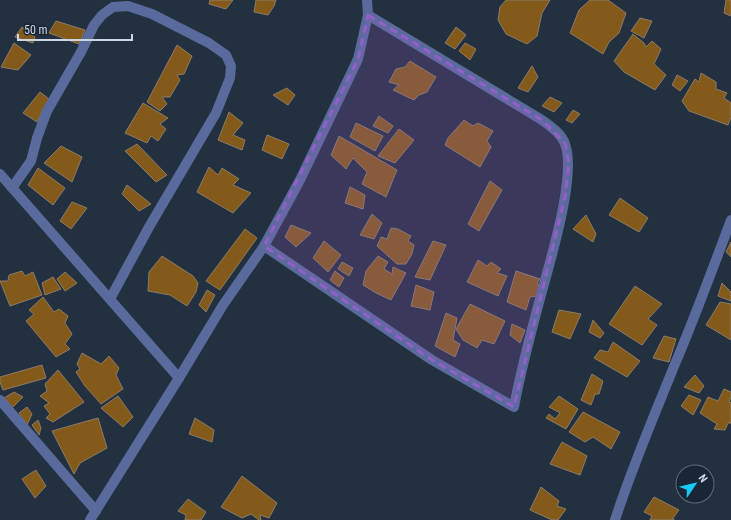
<svg xmlns="http://www.w3.org/2000/svg" width="731" height="520" font-family="'Roboto Condensed',sans-serif">
<rect width="100%" height="100%" fill="#233040"/>
<g fill="#845a1a" stroke="#8b7c69">
<polygon points="210,0 233,0 226,9 209,4"/>
<polygon points="256,0 276,0 274,6 268,15 254,12"/>
<polygon points="506,0 550,0 542,13 537,36 527,44 506,34 498,20 500,7"/>
<polygon points="590,0 608,0 626,13 619,33 609,42 603,54 570,33 579,10"/>
<polygon points="726,0 731,0 731,16 724,13"/>
<polygon points="640,18 652,21 644,38 631,31"/>
<polygon points="56,21 85,30 79,44 49,33"/>
<polygon points="22,27 35,37 33,43 15,37"/>
<polygon points="456,27 466,35 455,49 445,43"/>
<polygon points="633,34 644,43 646,47 652,41 661,49 654,64 666,75 655,90 624,72 614,61"/>
<polygon points="14,43 31,55 18,70 1,67"/>
<polygon points="465,43 476,49 470,60 459,51"/>
<polygon points="177,45 192,56 184,74 177,75 180,80 170,97 162,97 167,104 160,111 147,102"/>
<polygon points="410,61 436,77 427,92 419,95 414,100 393,90 399,85 389,82 396,69 405,67"/>
<polygon points="532,66 538,77 528,92 518,88"/>
<polygon points="701,73 716,82 716,89 727,93 724,98 731,103 731,117 728,125 689,111 682,101 695,79 699,82"/>
<polygon points="677,75 688,81 680,91 672,85"/>
<polygon points="287,88 295,95 288,105 273,95"/>
<polygon points="40,92 49,99 37,122 23,113"/>
<polygon points="550,97 562,103 554,112 542,106"/>
<polygon points="143,103 168,118 160,124 166,129 158,141 151,136 147,143 125,133"/>
<polygon points="573,110 580,114 572,123 566,120"/>
<polygon points="229,112 243,123 233,135 245,140 242,150 218,140"/>
<polygon points="379,116 393,126 388,133 373,126"/>
<polygon points="464,120 473,126 478,123 493,131 487,141 491,147 480,167 445,145 448,138"/>
<polygon points="356,123 383,136 375,151 350,137"/>
<polygon points="399,129 414,140 395,163 378,156"/>
<polygon points="267,135 289,144 282,159 262,150"/>
<polygon points="339,136 397,170 386,197 362,184 367,172 353,158 346,169 331,155"/>
<polygon points="137,144 167,175 156,182 125,151"/>
<polygon points="61,146 82,157 72,182 44,163"/>
<polygon points="209,167 218,175 222,168 239,179 233,185 251,193 233,213 197,192"/>
<polygon points="38,168 65,188 53,205 28,185"/>
<polygon points="490,181 502,190 479,231 468,224"/>
<polygon points="127,185 151,204 139,211 122,194"/>
<polygon points="350,187 365,195 363,209 345,203"/>
<polygon points="620,198 648,218 639,232 609,215"/>
<polygon points="72,202 87,208 71,229 60,221"/>
<polygon points="372,214 382,223 374,239 360,235"/>
<polygon points="586,215 596,234 593,242 573,229"/>
<polygon points="291,225 311,233 296,247 285,237"/>
<polygon points="391,228 398,229 411,236 408,241 414,245 412,254 406,264 397,264 377,246 381,237 387,239"/>
<polygon points="245,229 257,238 220,290 206,281"/>
<polygon points="324,241 341,255 328,272 313,258"/>
<polygon points="433,241 446,245 430,280 415,277"/>
<polygon points="731,242 731,257 726,252"/>
<polygon points="162,256 193,276 198,283 196,292 187,306 170,295 148,291 149,272"/>
<polygon points="378,256 388,262 384,269 392,274 393,267 406,273 391,300 376,293 363,285 366,271"/>
<polygon points="478,260 487,266 491,262 501,269 497,273 507,276 498,296 467,282"/>
<polygon points="342,262 353,268 349,276 338,269"/>
<polygon points="22,271 25,276 33,272 42,295 10,306 0,281 8,281 9,275"/>
<polygon points="335,271 344,278 339,287 330,280"/>
<polygon points="516,271 540,279 537,283 540,286 537,296 530,297 526,310 507,302"/>
<polygon points="65,272 77,283 65,291 57,279"/>
<polygon points="53,277 61,289 45,295 42,283"/>
<polygon points="722,283 731,292 731,301 718,296"/>
<polygon points="416,285 434,292 430,310 411,306"/>
<polygon points="635,286 662,304 648,319 657,325 642,345 609,324"/>
<polygon points="207,290 215,295 206,312 199,305"/>
<polygon points="43,297 54,312 59,309 68,316 65,323 72,334 65,344 70,349 56,357 26,321 34,314 29,310"/>
<polygon points="720,302 731,304 731,340 706,325"/>
<polygon points="470,304 505,321 494,344 482,340 477,348 463,340 456,329"/>
<polygon points="559,310 581,314 570,339 552,332"/>
<polygon points="446,313 457,318 453,340 460,344 455,357 435,346"/>
<polygon points="593,320 604,333 600,338 589,332"/>
<polygon points="512,324 525,330 520,343 510,335"/>
<polygon points="664,336 676,339 669,362 653,358"/>
<polygon points="613,342 640,361 627,377 594,358 600,350 608,352"/>
<polygon points="82,353 101,364 109,356 119,368 116,375 123,389 101,404 85,386 76,372 80,369 77,364"/>
<polygon points="42,365 46,378 3,390 0,382 0,377"/>
<polygon points="58,370 84,402 53,422 46,418 50,414 44,406 49,403 40,396 47,391 45,384"/>
<polygon points="592,374 603,381 599,394 595,394 591,405 581,400"/>
<polygon points="695,375 704,386 699,393 684,387"/>
<polygon points="724,389 731,392 731,398 729,401 731,403 731,423 728,423 725,430 714,429 717,424 700,413 708,397 718,401"/>
<polygon points="14,392 23,397 12,408 4,398"/>
<polygon points="689,395 701,400 693,415 681,406"/>
<polygon points="118,396 133,417 123,427 101,408"/>
<polygon points="559,396 578,409 566,429 546,418 549,414 555,419 560,413 549,407"/>
<polygon points="27,407 32,414 27,425 19,413"/>
<polygon points="583,412 620,432 611,449 593,437 585,442 569,432"/>
<polygon points="98,418 107,448 80,463 74,474 52,431"/>
<polygon points="195,418 214,430 212,442 189,434"/>
<polygon points="38,420 41,428 39,435 32,425"/>
<polygon points="562,442 587,456 580,475 550,464"/>
<polygon points="36,470 46,486 35,498 22,479"/>
<polygon points="242,476 277,503 269,518 260,515 261,520 259,520 251,514 242,518 221,507"/>
<polygon points="541,487 559,501 557,506 566,509 558,520 552,520 530,510"/>
<polygon points="654,497 679,510 673,518 674,520 650,520 652,516 644,512"/>
<polygon points="188,499 206,512 201,520 185,520 186,515 178,511"/>
</g>
<g fill="none" stroke-linecap="round" stroke-linejoin="round">
<g stroke="#596b9c" stroke-width="10">
<polyline points="0,174 179,378"/>
<polyline points="12,188 31,161 37,138 47,111 81,52 94,25 102,15 113,7 128,6 152,14 209,43 226,55 231,66 230,78 216,113 149,227 110,299"/>
<path d="M264,246L432,360L514,407C521,369 531,332 541,295C550,261 577,175 565,144C562,134 550,126 542,120L368,15"/>
<polyline points="0,400 96,511"/>
<polyline points="90,520 179,378 223,305 264,246 300,180 358,59 368,15 367,0"/>
<path d="M615,520C632,467 654,416 675,364C695,317 713,268 731,220"/>
</g>
</g>
<path fill="#945fc9" fill-opacity="0.2" stroke="#945fc9" stroke-width="3" stroke-dasharray="8 5" stroke-linejoin="round" d="M368,15L542,120L565,143L569,163L565,197L514,407L432,360L264,246L358,59Z"/>
<g transform="translate(695 484) rotate(55)"><circle r="19" fill="#192635" stroke="#616c79"/>
<path d="M0-3L7 15L0 10L-7 15Z" fill="#18cafc"/>
<text y="-6" font-size="11" font-weight="bold" text-anchor="middle" fill="#cdd6e0">N</text>
</g>
<path d="M18 34v6h114v-6" fill="none" stroke="#cdd6e0" stroke-width="2"/>
<text x="24" y="34" font-size="12" fill="#cdd6e0" stroke="#192635" stroke-width="3" paint-order="stroke">50 m</text>
</svg>
